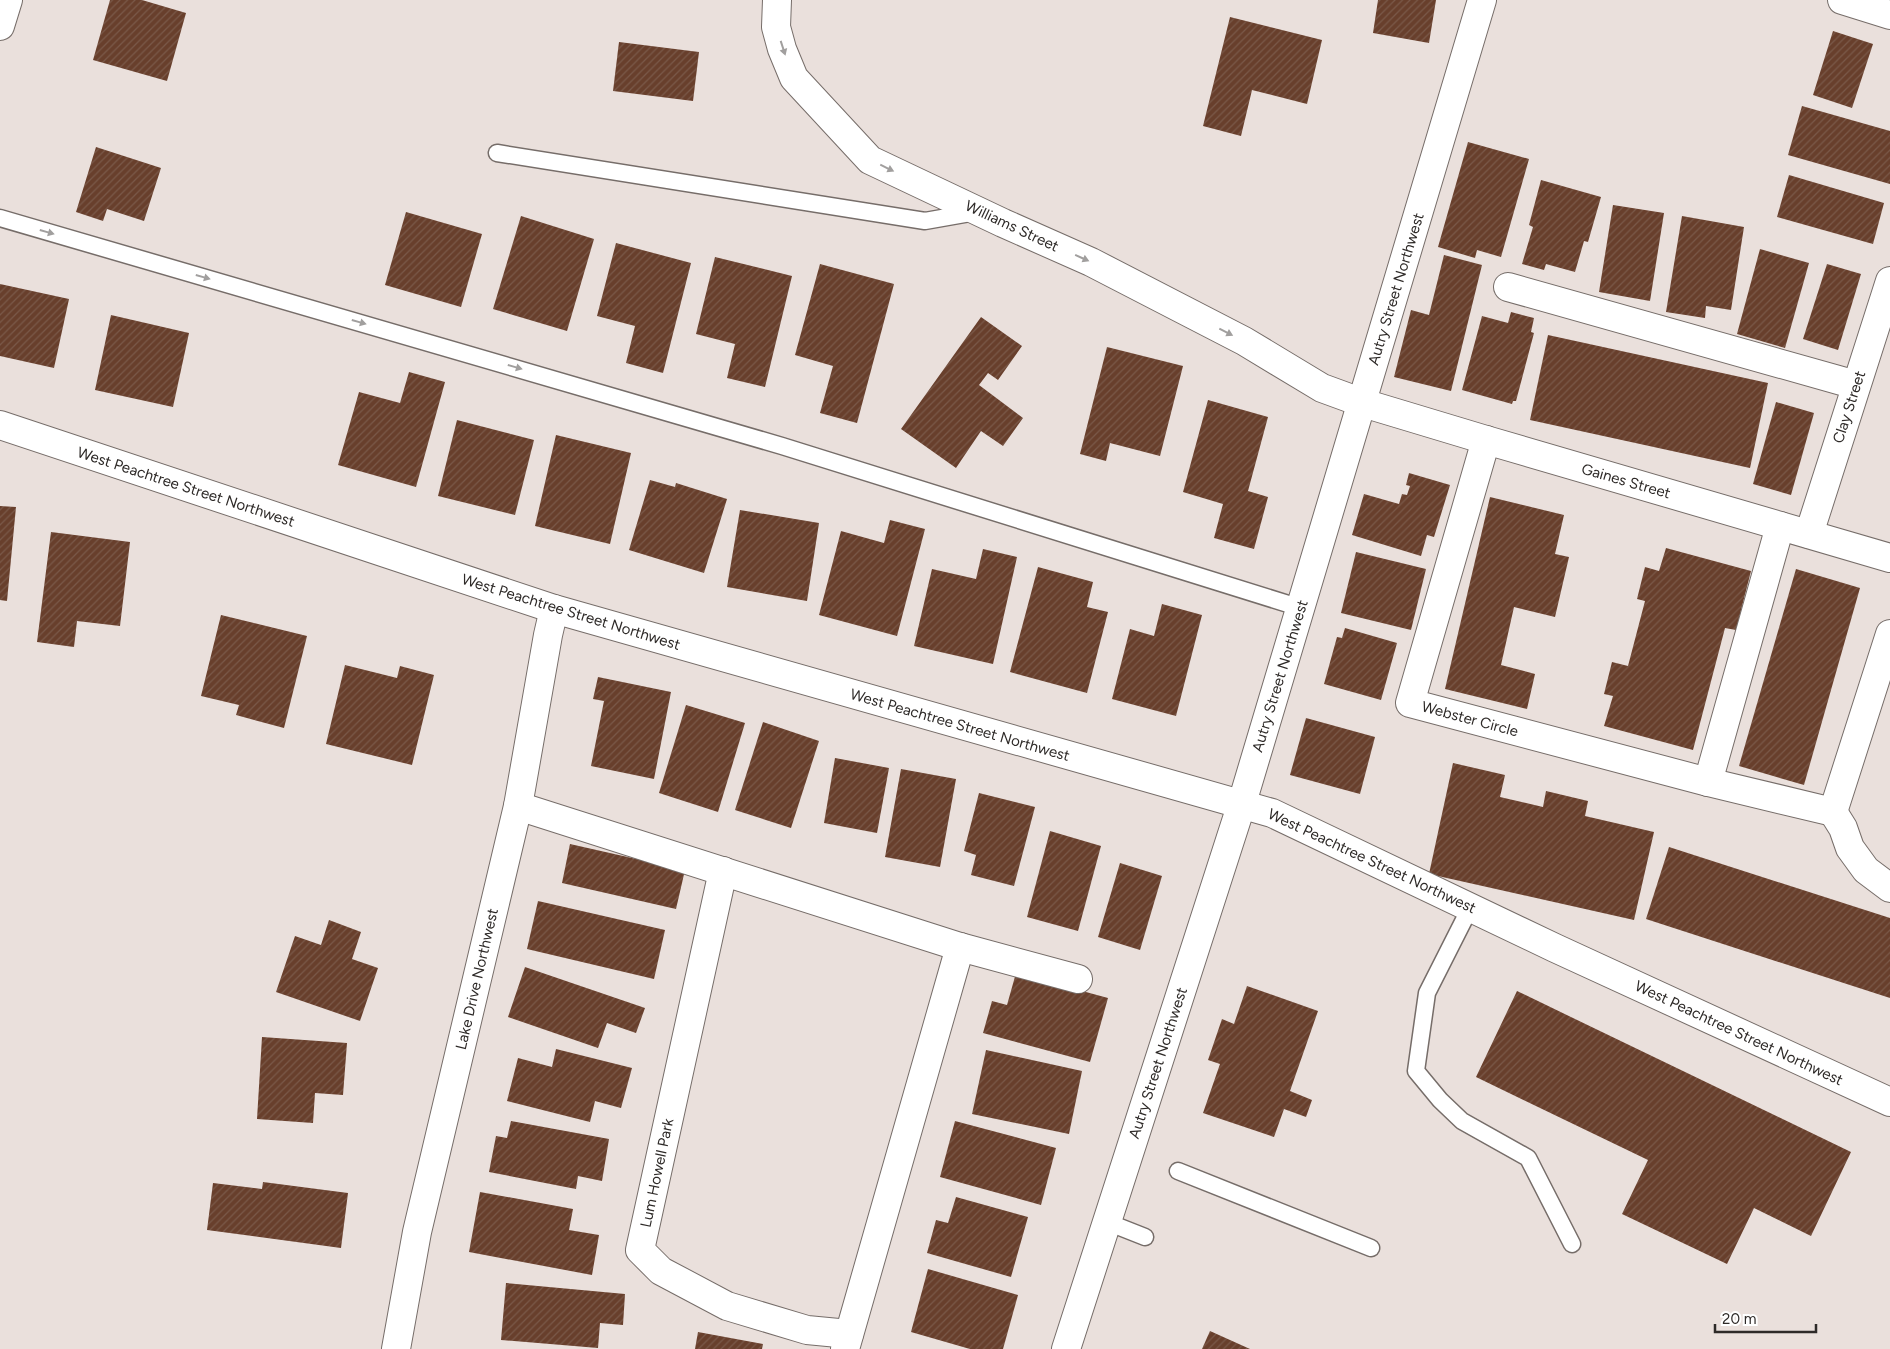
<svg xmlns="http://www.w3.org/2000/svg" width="1890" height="1349" font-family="Figtree,sans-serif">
<defs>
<pattern id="building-hatch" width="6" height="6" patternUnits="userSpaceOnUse" patternTransform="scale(1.25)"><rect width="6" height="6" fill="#683f2c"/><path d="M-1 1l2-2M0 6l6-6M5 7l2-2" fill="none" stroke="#7a5949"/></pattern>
</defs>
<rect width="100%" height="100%" fill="#eae0dc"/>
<g fill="url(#building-hatch)">
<polygon points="110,0 142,0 186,13 167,81 93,60"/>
<polygon points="1378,0 1436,0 1429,43 1373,33"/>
<polygon points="1230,17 1322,40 1307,104 1252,90 1241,136 1203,126"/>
<polygon points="1833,31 1873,44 1852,108 1813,95"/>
<polygon points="619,42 699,52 693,101 613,91"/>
<polygon points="1802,106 1890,131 1890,184 1788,155"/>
<polygon points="1468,142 1529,159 1501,257 1477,250 1475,258 1438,247"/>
<polygon points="96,147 161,168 144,221 107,209 103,221 76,212"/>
<polygon points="1789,175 1884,203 1873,244 1777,217"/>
<polygon points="1541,180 1601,197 1588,242 1584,241 1575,272 1546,264 1544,270 1522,264 1533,227 1529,225"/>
<polygon points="1613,205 1664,213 1650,301 1599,292"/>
<polygon points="406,212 482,234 461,307 385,285"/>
<polygon points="521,216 594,239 567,331 493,309"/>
<polygon points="1682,216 1744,227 1731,310 1706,306 1705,318 1666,312"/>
<polygon points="616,243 691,263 663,373 626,363 635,326 597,316"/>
<polygon points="1760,249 1809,263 1785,348 1737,334"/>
<polygon points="1444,255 1482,265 1451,391 1394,377 1411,310 1429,315"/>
<polygon points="715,257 792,276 765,387 727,378 735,344 696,334"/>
<polygon points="820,264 894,284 857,423 820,413 833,366 795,355"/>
<polygon points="1827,264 1861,274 1838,350 1803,339"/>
<polygon points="0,284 69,299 54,368 0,356"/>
<polygon points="1511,312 1534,318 1531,332 1534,333 1516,401 1513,401 1512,404 1462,390 1482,316 1508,323"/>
<polygon points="111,315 189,333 173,407 95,390"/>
<polygon points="981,317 1022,346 998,380 988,373 979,385 1023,418 1003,446 981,431 956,468 901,429"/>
<polygon points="1548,335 1768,383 1750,468 1530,420"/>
<polygon points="1107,347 1183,366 1160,456 1110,443 1106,461 1080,454"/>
<polygon points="409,372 445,382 416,487 338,465 359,392 400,403"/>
<polygon points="1208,400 1268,417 1248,491 1268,497 1254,549 1214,538 1223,504 1183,492"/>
<polygon points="1776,402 1814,413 1791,495 1753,484"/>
<polygon points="457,420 534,440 515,515 438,496"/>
<polygon points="556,435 631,453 610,544 535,526"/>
<polygon points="1409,473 1450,485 1434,537 1427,535 1421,556 1352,535 1364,494 1399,504 1402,494 1407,495 1410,486 1406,485"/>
<polygon points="650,480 675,487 676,483 727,499 704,573 629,550"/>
<polygon points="1490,497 1564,515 1555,554 1569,557 1555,617 1514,607 1501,665 1535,674 1527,709 1445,689"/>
<polygon points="0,506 16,507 7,601 0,600"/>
<polygon points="740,510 819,523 807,601 727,587"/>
<polygon points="890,520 925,529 897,636 819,615 841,531 884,543"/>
<polygon points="51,532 130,542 120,626 77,621 74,647 37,642"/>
<polygon points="1666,548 1751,571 1736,630 1725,628 1693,750 1604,726 1613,696 1604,694 1612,662 1628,666 1645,601 1637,599 1645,567 1659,571"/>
<polygon points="983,549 1017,557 993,664 914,646 932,569 976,579"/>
<polygon points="1356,552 1426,569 1411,630 1341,613"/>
<polygon points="1038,567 1093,582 1087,607 1108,612 1087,693 1010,672"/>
<polygon points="1796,569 1860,588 1804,785 1739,766"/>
<polygon points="1162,604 1202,615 1176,716 1112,699 1130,629 1154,636"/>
<polygon points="221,615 307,636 284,728 236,715 239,705 201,696"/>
<polygon points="1345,628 1397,643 1381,700 1324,684 1337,637 1342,638"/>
<polygon points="345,665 397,678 400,666 434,675 412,765 326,744"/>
<polygon points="598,677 671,692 654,779 591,766 604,701 593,699"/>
<polygon points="686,705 745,723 718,812 659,793"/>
<polygon points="1306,718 1375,737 1360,794 1290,775"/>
<polygon points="763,722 819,741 791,828 735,810"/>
<polygon points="835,758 889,768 877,833 824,823"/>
<polygon points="1453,763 1505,775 1500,797 1543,807 1546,791 1588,801 1585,816 1654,832 1634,920 1429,874"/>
<polygon points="901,769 956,779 940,867 885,857"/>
<polygon points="979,793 1035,807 1014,886 971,875 976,855 964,851"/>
<polygon points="1050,831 1101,846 1078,931 1027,917"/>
<polygon points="570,844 685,870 676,909 562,883"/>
<polygon points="1669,847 1890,918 1890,998 1646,919"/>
<polygon points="1120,863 1162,876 1140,950 1098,937"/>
<polygon points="538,901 665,930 654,979 527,949"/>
<polygon points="329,920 361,932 352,959 378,968 360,1021 276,992 295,936 321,945"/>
<polygon points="525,967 645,1008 636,1033 607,1023 598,1048 508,1017"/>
<polygon points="1016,973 1108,998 1090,1062 983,1033 992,1001 1007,1005"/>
<polygon points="1247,986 1318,1011 1290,1091 1312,1100 1306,1117 1284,1109 1274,1137 1203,1113 1220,1064 1208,1060 1222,1019 1234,1024"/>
<polygon points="1517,991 1851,1152 1811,1236 1754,1208 1727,1264 1622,1214 1648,1160 1476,1077"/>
<polygon points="262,1037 347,1043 343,1095 315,1093 313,1123 257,1119"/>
<polygon points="556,1049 632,1068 621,1108 595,1101 590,1122 507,1101 518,1058 552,1067"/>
<polygon points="986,1050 1082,1071 1069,1134 972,1114"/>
<polygon points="511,1121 609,1139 602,1181 578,1176 576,1189 489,1172 496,1136 507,1138"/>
<polygon points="955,1121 1056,1148 1041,1205 940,1177"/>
<polygon points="263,1182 348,1193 341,1248 207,1230 213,1183 262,1189"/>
<polygon points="480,1192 573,1209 569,1230 599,1235 592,1275 469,1252"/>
<polygon points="956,1197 1028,1217 1011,1277 927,1253 936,1220 948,1223"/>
<polygon points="928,1269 1018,1295 1003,1349 970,1349 911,1332"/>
<polygon points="506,1283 625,1294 623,1325 600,1323 598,1348 501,1340"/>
<polygon points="1210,1331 1250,1349 1202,1349"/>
<polygon points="698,1332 763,1344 762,1349 695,1349"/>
</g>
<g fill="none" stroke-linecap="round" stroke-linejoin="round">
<defs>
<g id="lane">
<polyline points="497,153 925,221 976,212"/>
<polyline points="0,218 782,446 1301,608"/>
<polyline points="1470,908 1427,993 1416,1071 1440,1100 1462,1121 1528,1158 1572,1244"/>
<polyline points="1178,1171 1371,1248"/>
<polyline points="1107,1222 1145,1237"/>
</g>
<g id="street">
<polyline points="777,0 776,27 782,49 794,78 870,160 1003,223 1091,262 1244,341 1322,388 1363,403 1486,440 1890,558"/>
<polyline points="1842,0 1890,15"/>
<polyline points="1508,287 1856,385"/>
<polyline points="1486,440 1410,703 1708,782 1833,812"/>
<polyline points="1809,534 1890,281"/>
<polyline points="1708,782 1780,526"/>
<polyline points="518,806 960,947 1078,979"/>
<polyline points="1833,812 1890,634"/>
<polyline points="1833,812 1843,828 1850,848 1866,870 1890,888"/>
<polyline points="723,871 640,1250 661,1271 727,1306 807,1330 849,1334"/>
<polyline points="396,1349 417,1232 518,806 548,635 554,609"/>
<polyline points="845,1349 960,947"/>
<polyline points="1066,1349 1242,803 1482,0"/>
</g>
<g id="secondary">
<polyline points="0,26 8,0"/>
<polyline points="0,425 554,609 1272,813 1555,948 1890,1102"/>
</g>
</defs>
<use href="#lane" stroke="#766d69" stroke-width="19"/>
<use href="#street" stroke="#766d69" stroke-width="30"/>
<use href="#secondary" stroke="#766d69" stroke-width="30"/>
<use href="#lane" stroke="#fff" stroke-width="16"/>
<use href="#street" stroke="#fff" stroke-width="28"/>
<use href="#secondary" stroke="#fff" stroke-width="28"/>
</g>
<defs><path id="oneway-solid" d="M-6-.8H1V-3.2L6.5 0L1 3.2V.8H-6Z" transform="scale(1.25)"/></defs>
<g fill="#a19f9e">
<use href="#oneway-solid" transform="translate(783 48) rotate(72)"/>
<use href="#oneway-solid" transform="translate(887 168) rotate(26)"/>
<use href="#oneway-solid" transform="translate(47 232) rotate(16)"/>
<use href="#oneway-solid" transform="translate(1082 258) rotate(24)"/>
<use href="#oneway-solid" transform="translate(203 277) rotate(16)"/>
<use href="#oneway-solid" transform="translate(359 322) rotate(16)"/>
<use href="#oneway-solid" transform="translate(1226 332) rotate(27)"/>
<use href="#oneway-solid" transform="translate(515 367) rotate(16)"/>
</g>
<g text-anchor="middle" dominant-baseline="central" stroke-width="5" stroke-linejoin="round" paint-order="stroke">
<g font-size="15" fill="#2e2a28" stroke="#fff">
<text transform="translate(1012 226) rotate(25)">Williams Street</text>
<text transform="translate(1396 289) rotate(-73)">Autry Street Northwest</text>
<text transform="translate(1849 407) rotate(-72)">Clay Street</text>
<text transform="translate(1626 481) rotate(16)">Gaines Street</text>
<text transform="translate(186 487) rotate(18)">West Peachtree Street Northwest</text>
<text transform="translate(571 612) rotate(17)">West Peachtree Street Northwest</text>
<text transform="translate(1280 676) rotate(-73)">Autry Street Northwest</text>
<text transform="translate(1470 719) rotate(15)">Webster Circle</text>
<text transform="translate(960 725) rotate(16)">West Peachtree Street Northwest</text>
<text transform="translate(1372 861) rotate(25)">West Peachtree Street Northwest</text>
<text transform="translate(477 979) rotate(-77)">Lake Drive Northwest</text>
<text transform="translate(1739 1033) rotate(25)">West Peachtree Street Northwest</text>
<text transform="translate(1158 1063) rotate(-72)">Autry Street Northwest</text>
<text transform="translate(657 1173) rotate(-78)">Lum Howell Park</text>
</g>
</g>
<path d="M1715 1324v8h101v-8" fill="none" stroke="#2e2a28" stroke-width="2.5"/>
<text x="1722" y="1324" font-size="15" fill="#2e2a28" stroke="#ffffff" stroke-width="4" paint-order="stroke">20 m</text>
</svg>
